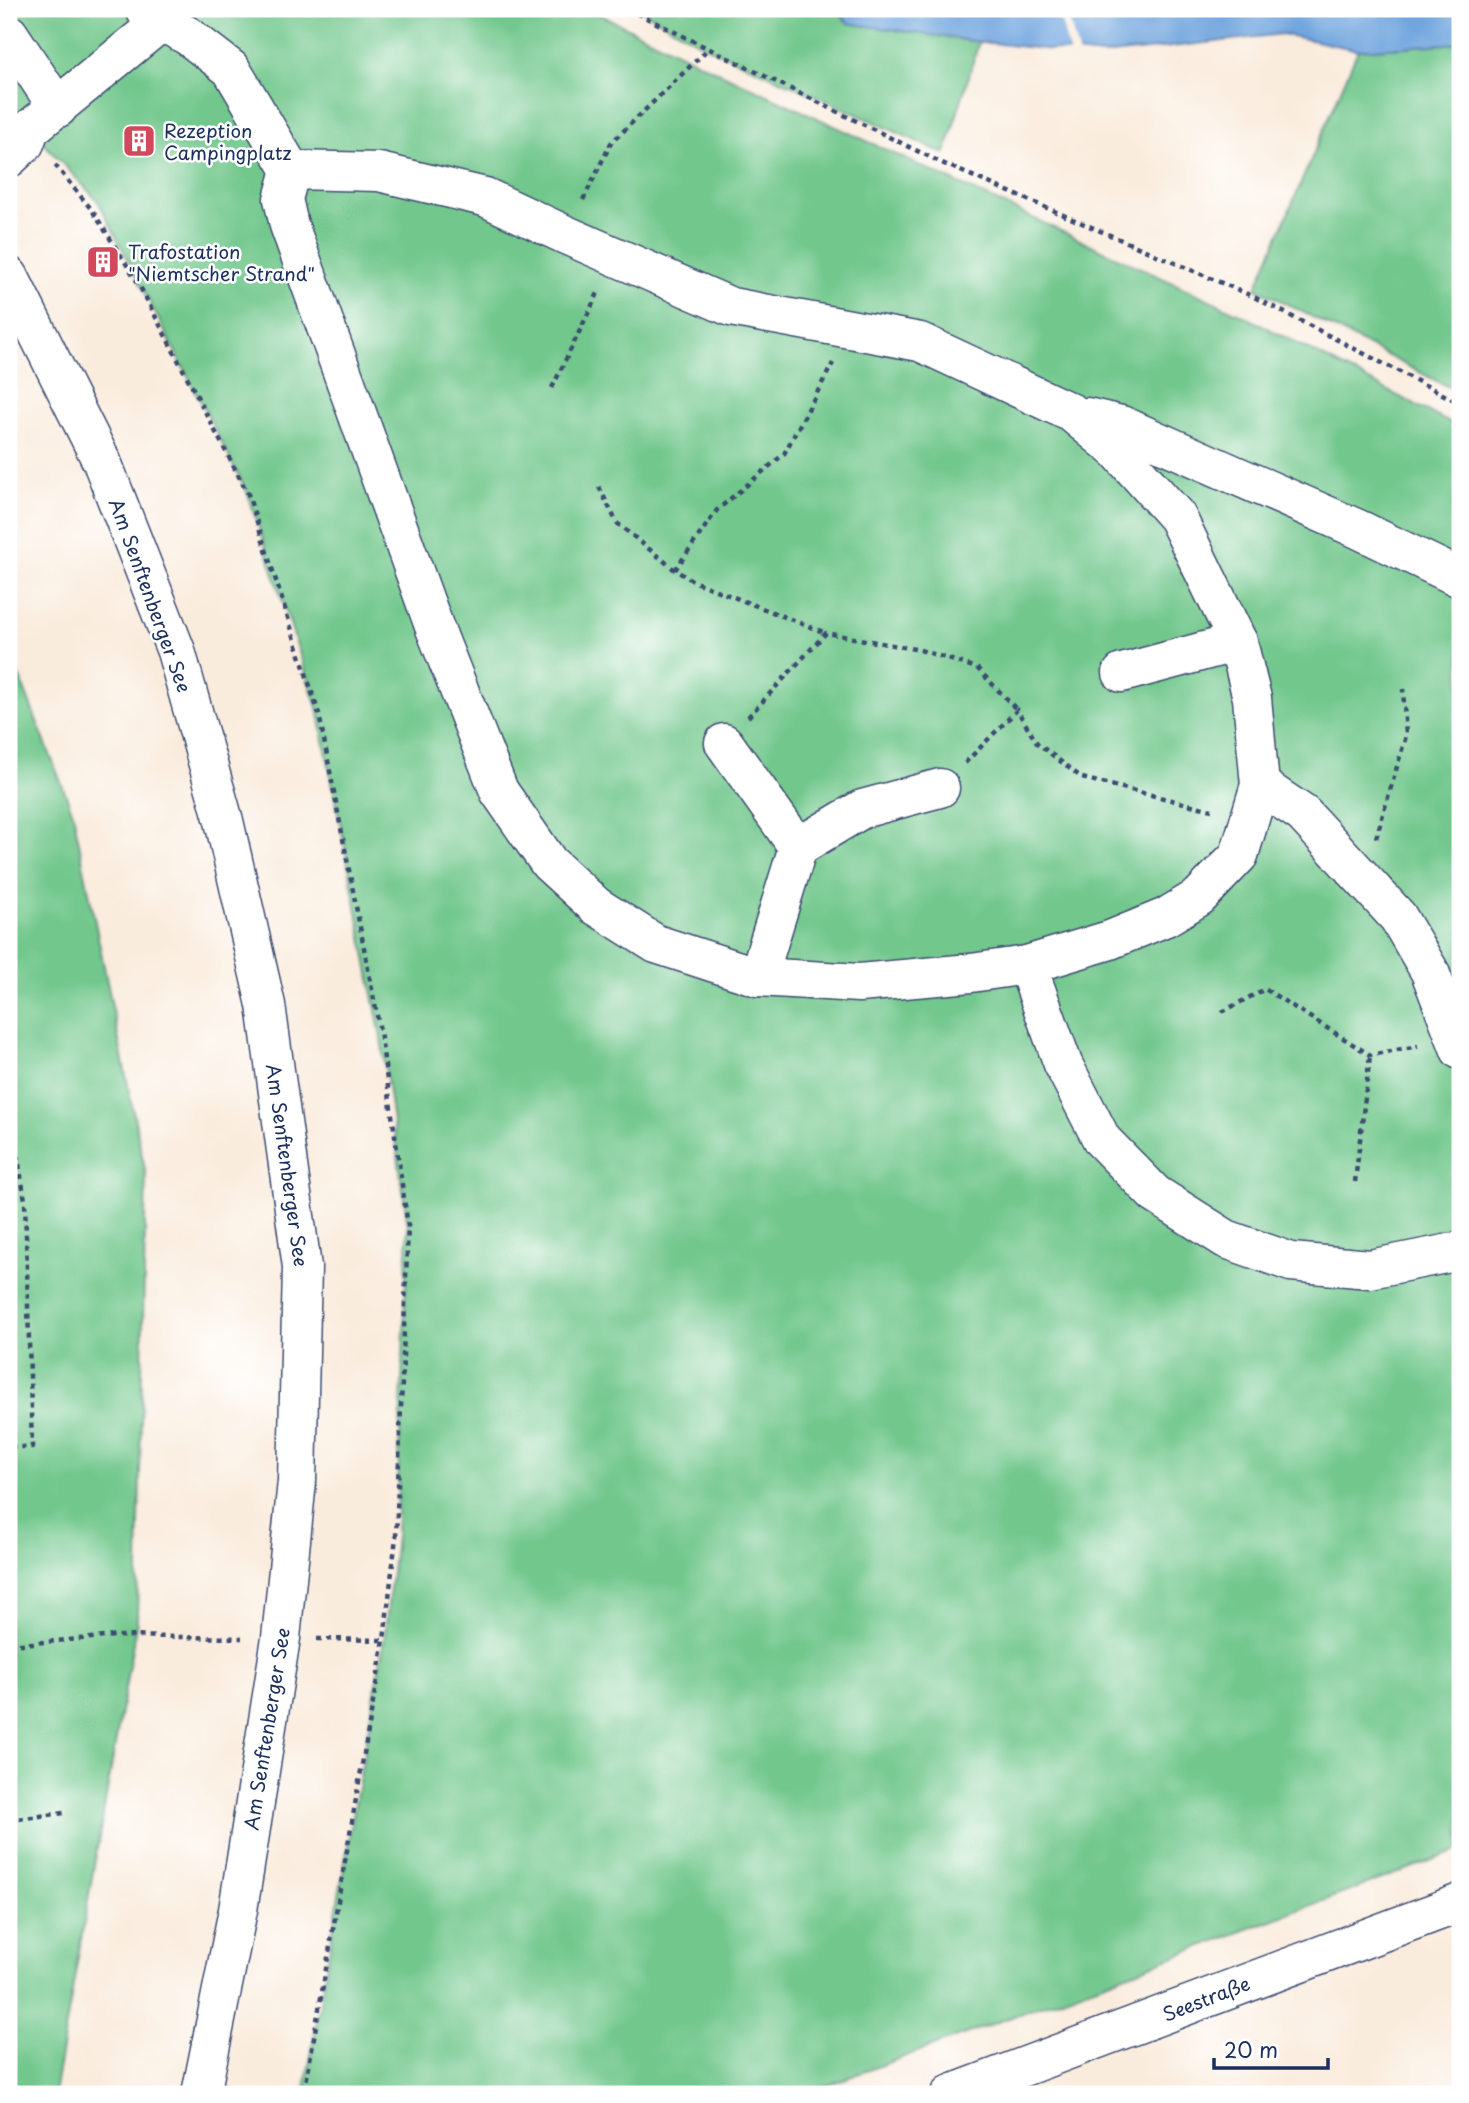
<svg xmlns="http://www.w3.org/2000/svg" width="1469" height="2103" font-family="'Playpen Sans',sans-serif">
<rect width="100%" height="100%" fill="#fff"/>
<filter id="ink" filterUnits="userSpaceOnUse"><feTurbulence type="fractalNoise" baseFrequency=".0143" numOctaves="2"/><feDisplacementMap in="SourceGraphic" scale="14" xChannelSelector="R" yChannelSelector="G"/><feConvolveMatrix kernelMatrix="1 2 1 2 8 2 1 2 1" color-interpolation-filters="sRGB"/></filter>
<filter id="wash" filterUnits="userSpaceOnUse"><feTurbulence type="fractalNoise" baseFrequency=".00686" numOctaves="4" result="noise"/><feDisplacementMap in="SourceGraphic" scale="28" xChannelSelector="R" yChannelSelector="G"/><feGaussianBlur stdDeviation="1.57" result="paint"/><feColorMatrix in="noise" values="0 0 0 0 0 0 0 0 0 0 0 0 0 0 0 0 0 1.4 0 .05"/><feComposite in="paint" operator="in"/></filter>
<g filter="url(#wash)">
<rect width="100%" height="100%" fill="#faecdd"/>
<g fill="#71c78c" stroke="#467b75" stroke-width="2">
<polygon points="9,9 589,9 716,71 1242,315 1460,428 1460,1850 804,2094 304,2094 384,1640 396,1537 408,1226 380,1031 319,714 248,494 98,201 30,129 9,100"/>
<polygon points="639,9 836,9 848,23 979,42 945,154 709,48"/>
<polygon points="1460,43 1460,393 1256,288 1358,50"/>
<polygon points="9,650 73,813 146,1175 137,1620 54,2094 9,2094"/>
</g>
<polygon fill="#71a6de" stroke="#466a9e" stroke-width="2" points="836,9 1460,9 1460,43 1358,50 1282,34 1103,55 979,42 848,23"/>
<polygon fill="#faecdd" points="1058,9 1066,9 1079,56 1070,55"/>
</g>
<g filter="url(#ink)">
<g fill="none" stroke-linecap="round" stroke-linejoin="round">
<defs>
<g id="minor">
<polyline points="155,27 168,25 188,36 231,69 291,170 283,199 289,225 434,626 499,791 549,863 596,906 656,944 758,977 859,983 971,973 1027,965 1110,940 1166,917 1199,897 1239,855 1260,785 1252,698 1238,642 1177,517 1117,450 1072,413 920,342 731,307 566,235 485,197 379,172 291,170"/>
<polyline points="9,34 58,108"/>
<polyline points="9,158 25,143 30,129 155,27 145,9"/>
<polyline points="9,276 102,462 176,651 224,821 266,1005 302,1267 297,1481 281,1638 238,1910 201,2094"/>
<polyline points="1087,417 1121,425 1358,529 1460,578"/>
<polyline points="1122,673 1238,642"/>
<polyline points="724,743 798,847 758,977"/>
<polyline points="1260,785 1303,814 1398,917 1430,972 1460,1050"/>
<polyline points="798,847 862,809 940,788"/>
<polyline points="1027,965 1063,1064 1102,1140 1155,1194 1226,1239 1291,1262 1370,1269 1460,1251"/>
<polyline points="951,2094 1460,1903"/>
</g>
</defs>
<use href="#minor" stroke="#3c4b71" stroke-width="41"/>
<g stroke="#3c4b71" stroke-width="4.5" stroke-dasharray="5 5" stroke-linecap="butt">
<polyline points="628,9 942,163 1252,296 1460,403"/>
<polyline points="55,165 92,210 137,281 248,494 319,714 380,1031 408,1226 396,1537 384,1640 304,2094"/>
<polyline points="583,200 611,143 709,48"/>
<polyline points="552,388 599,291"/>
<polyline points="599,487 617,523 675,570 695,582 826,633"/>
<polyline points="675,570 717,510 784,454 833,363"/>
<polyline points="748,717 826,633 920,650 977,668 1017,710"/>
<polyline points="965,763 1017,710 1037,743 1082,778 1212,810"/>
<polyline points="1376,838 1406,736 1403,689"/>
<polyline points="1222,1012 1265,989 1370,1055 1418,1046"/>
<polyline points="9,1105 25,1200 32,1447 9,1447"/>
<polyline points="1355,1182 1370,1055"/>
<polyline points="317,1639 384,1640"/>
<polyline points="9,1645 115,1636 242,1638"/>
<polyline points="9,1820 64,1813"/>
</g>
<use href="#minor" stroke="#fff" stroke-width="38"/>
</g>
</g>
<defs>
<symbol id="building-square" viewBox="-11 -11 22 22"><rect x="-9" y="-9" width="18" height="18" rx="4" fill="#d1495b" stroke="#fff"/><path d="M-4-6H4V6H1V3H-1V6H-4ZM-2.5-4.3h1.7v1.8h-1.7ZM.8-4.3h1.7v1.8H.8ZM-2.5-1h1.7V.8h-1.7ZM.8-1h1.7V.8H.8Z" fill="#fff"/></symbol>
</defs>
<g fill-rule="evenodd">
<use href="#building-square" x="120" y="122" width="38" height="38"/>
<use href="#building-square" x="84" y="243" width="38" height="38"/>
</g>
<g text-anchor="middle" dominant-baseline="central" stroke-width="5" stroke-linejoin="round" paint-order="stroke">
<g font-size="19" fill="#1b2f5e" stroke="#fff" text-anchor="start">
<text x="164" y="130">Rezeption<tspan x="164" dy="22">Campingplatz</tspan></text>
<text x="128" y="251">Trafostation<tspan x="128" dy="22">"Niemtscher Strand"</tspan></text>
</g>
<g font-size="19" fill="#1b2f5e" stroke="#fff">
<text transform="translate(151 595) rotate(70)">Am Senftenberger See</text>
<text transform="translate(288 1165) rotate(82)">Am Senftenberger See</text>
<text transform="translate(266 1729) rotate(-81)">Am Senftenberger See</text>
<text transform="translate(1206 1998) rotate(-21)">Seestraße</text>
</g>
</g>
<rect width="1469" height="2103" fill="none" stroke="#fff" stroke-width="35"/>
<path d="M1214 2058v10h114v-10" fill="none" stroke="#1b2f5e" stroke-width="3.5"/>
<text x="1224" y="2058" font-size="21" fill="#1b2f5e" stroke="#ffffff" stroke-width="5" paint-order="stroke">20 m</text>
</svg>
